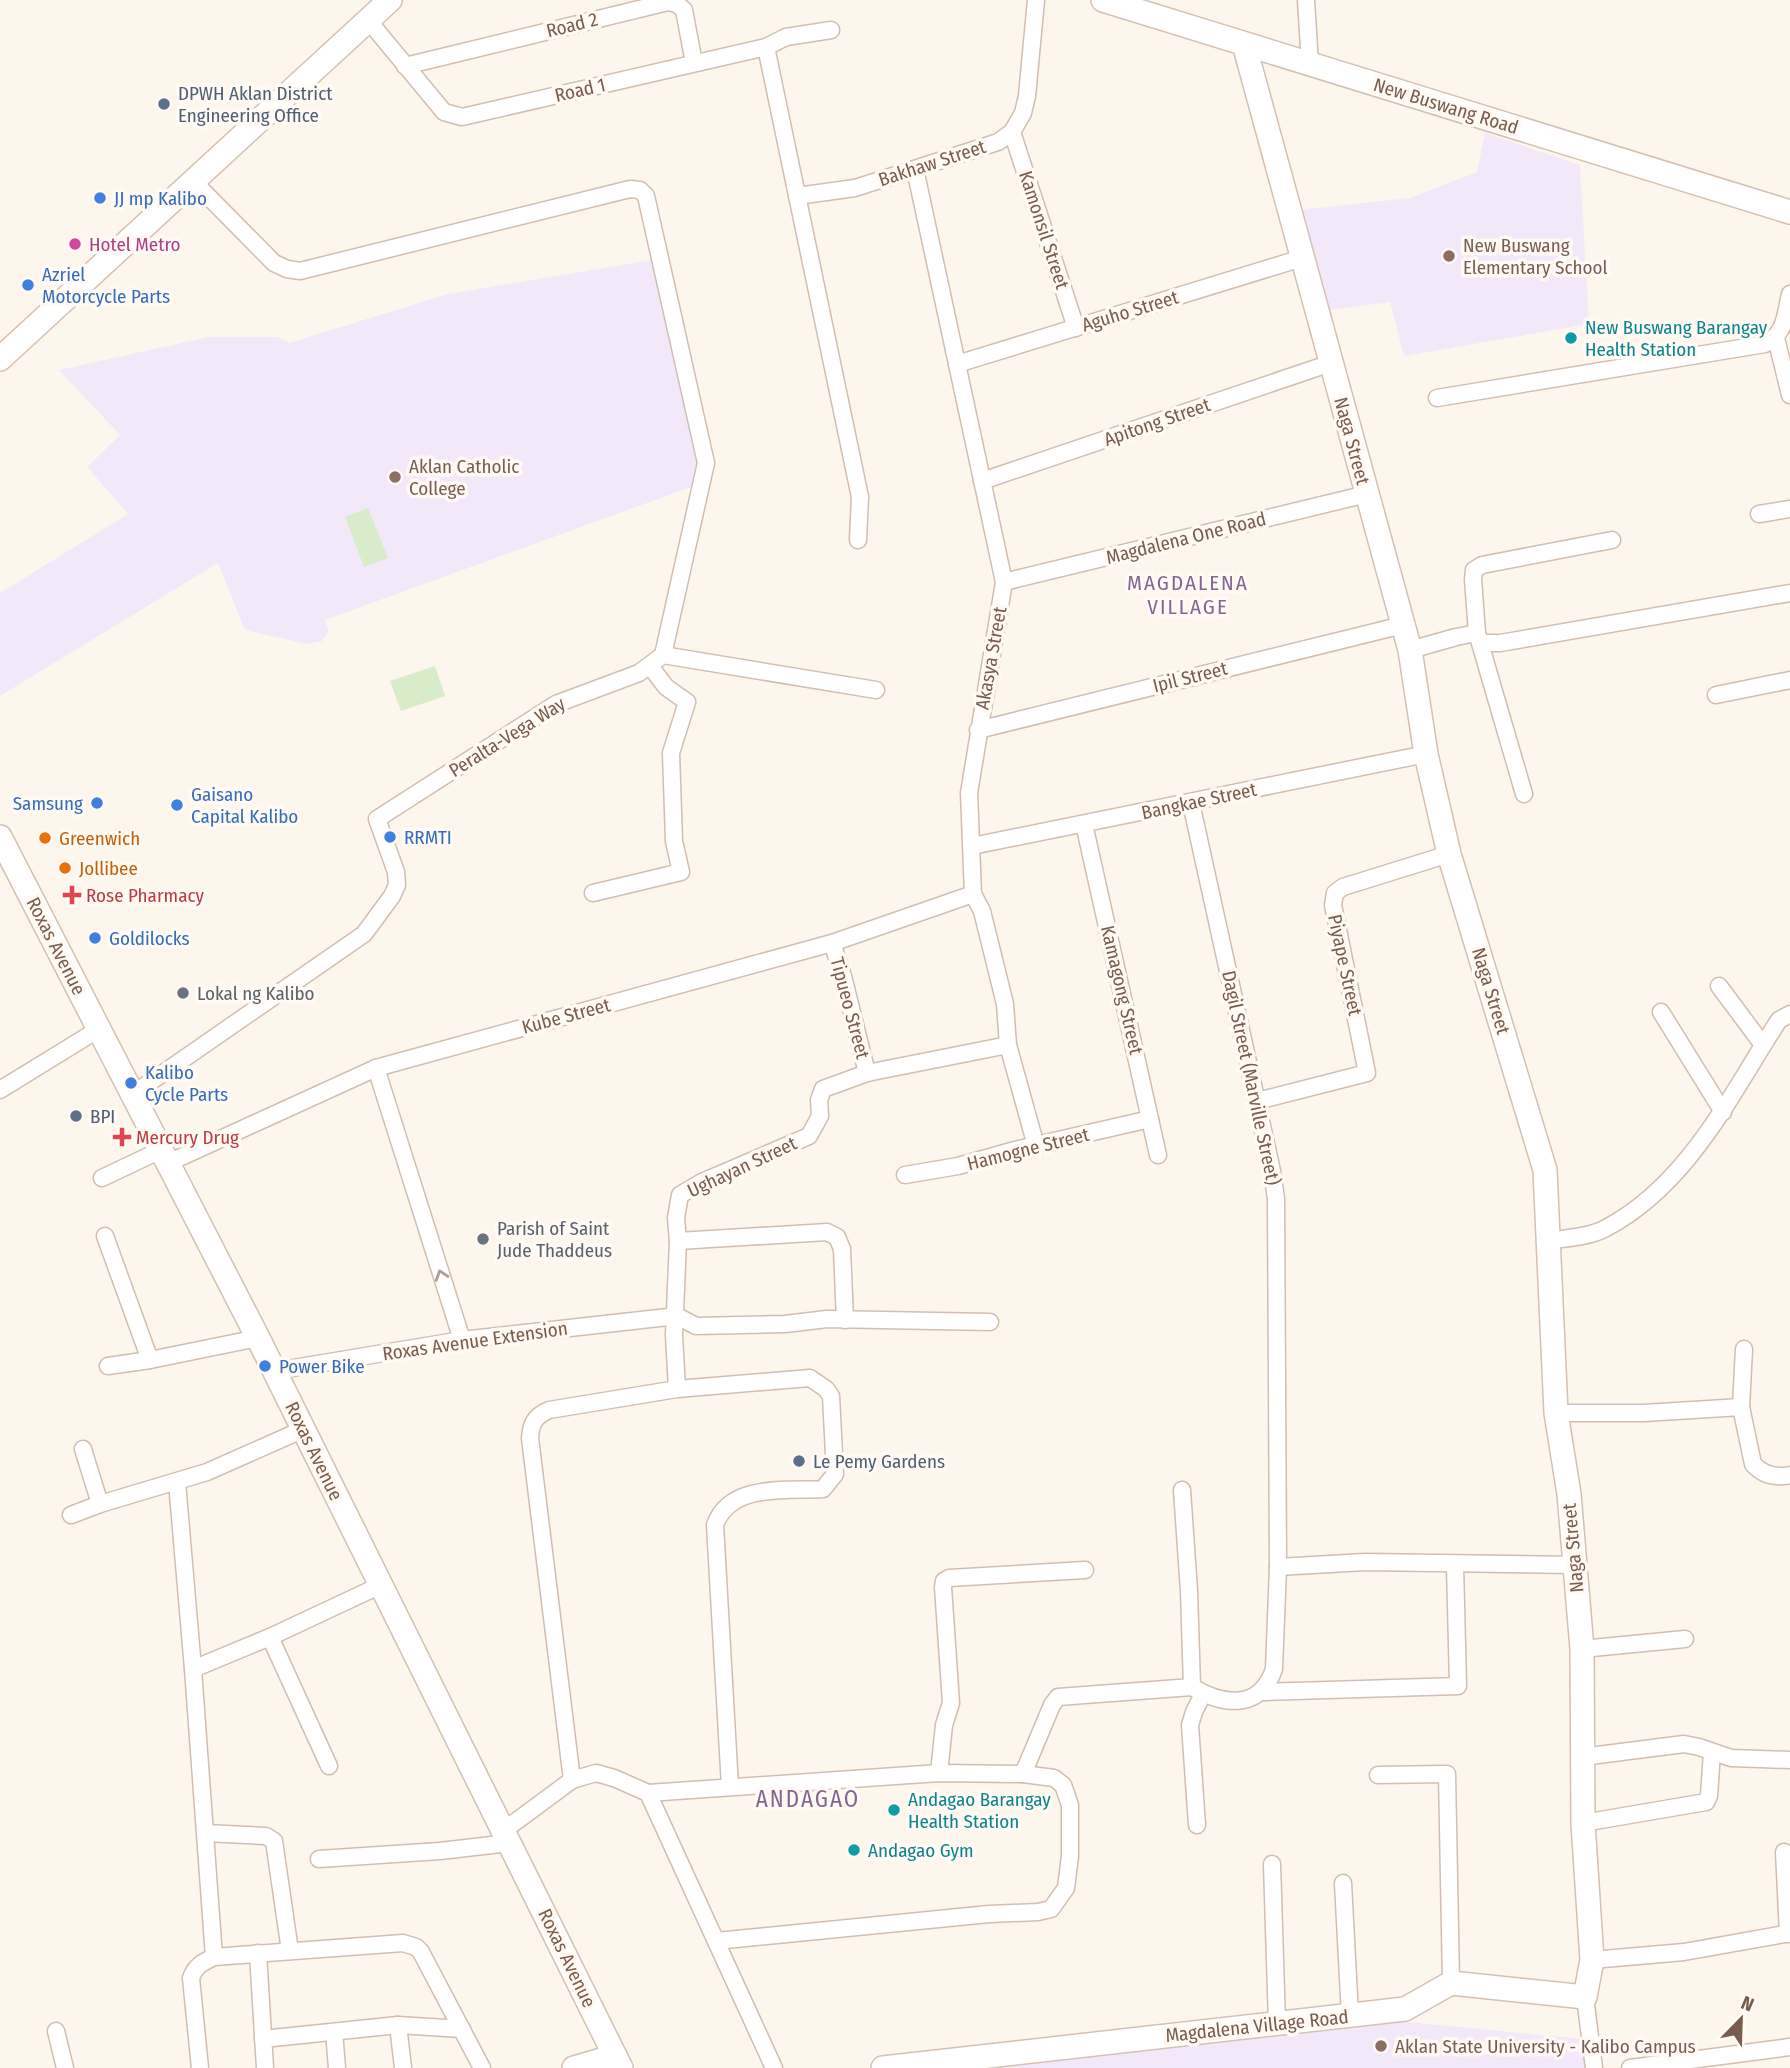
<svg xmlns="http://www.w3.org/2000/svg" width="1790" height="2068" font-family="'Fira Sans Condensed',sans-serif">
<rect width="100%" height="100%" fill="#fdf6ec"/>
<g fill="#f3e8fa">
<polygon points="1485,133 1580,165 1589,324 1404,356 1390,302 1329,310 1299,210 1410,198 1477,172"/>
<polygon points="651,260 698,464 691,487 325,620 329,631 322,641 306,644 245,630 218,563 0,696 0,593 128,514 87,467 120,435 59,370 209,337 277,337 289,343 448,294"/>
<polygon points="1398,2021 1584,2039 1588,2068 1004,2068 1367,2022"/>
</g>
<g fill="#d8ecc9">
<polygon points="368,508 388,558 364,567 345,517"/>
<polygon points="435,666 445,696 401,711 390,681"/>
</g>
<g fill="none" stroke-linecap="round" stroke-linejoin="round">
<defs>
<g id="street">
<polyline points="1306,0 1310,64"/>
<polyline points="368,20 444,112 462,117 766,47 786,37 831,30"/>
<polyline points="766,47 860,497 858,540"/>
<polyline points="405,66 668,2 677,4 684,10 694,63"/>
<polyline points="1012,132 1076,328"/>
<polyline points="915,169 1004,582 969,793 973,894 982,911 1005,1004 1008,1045 1036,1146"/>
<polyline points="797,196 855,188 998,142 1012,132 1023,113 1027,96 1036,0"/>
<polyline points="1776,338 1790,395"/>
<polyline points="957,364 1302,258"/>
<path d="M1437,398L1765,344C1786,333 1785,315 1790,294"/>
<polyline points="982,481 1331,363"/>
<polyline points="1759,514 1790,509"/>
<polyline points="1004,582 1367,494"/>
<polyline points="1482,643 1500,643 1790,593"/>
<polyline points="1410,650 1456,637 1477,633"/>
<polyline points="663,655 876,690"/>
<polyline points="1716,695 1790,680"/>
<polyline points="978,730 1403,625"/>
<polyline points="1524,794 1477,633 1473,579 1474,570 1482,565 1612,540"/>
<path d="M1191,803L1272,1171L1276,1199L1278,1567L1274,1669C1260,1710 1224,1706 1192,1687"/>
<polyline points="1084,824 1158,1155"/>
<polyline points="972,846 1426,754"/>
<polyline points="593,893 681,872 674,841 671,753 687,702 666,687 650,666"/>
<polyline points="832,943 843,976 867,1073"/>
<polyline points="1719,986 1763,1045"/>
<polyline points="1661,1012 1723,1112"/>
<polyline points="376,1068 462,1340"/>
<polyline points="0,1090 99,1029"/>
<polyline points="133,1094 364,934 392,896 397,885 396,872 377,819 556,704 639,673 663,655 706,463 646,196 640,190 630,189 300,271 287,269 274,263 193,181"/>
<polyline points="1257,1101 1367,1073 1333,905 1335,893 1343,887 1449,854"/>
<polyline points="168,1163 376,1068 832,943 973,894"/>
<polyline points="905,1175 958,1166 1015,1150 1150,1119"/>
<polyline points="102,1178 161,1150"/>
<polyline points="105,1236 150,1360 258,1338"/>
<polyline points="678,1241 827,1232 837,1237 842,1249 845,1320"/>
<path d="M1548,1241C1566,1238 1590,1237 1606,1228C1688,1185 1731,1094 1779,1020L1790,1014"/>
<polyline points="677,1316 696,1326 785,1324 827,1319 990,1322"/>
<polyline points="108,1366 150,1360"/>
<polyline points="275,1371 462,1340 677,1316"/>
<polyline points="677,1389 674,1335 678,1241 676,1218 680,1195 702,1182 809,1136 820,1116 819,1100 823,1089 867,1073 1008,1045"/>
<polyline points="1741,1407 1744,1349"/>
<path d="M1556,1413H1644L1741,1407L1753,1464C1763,1475 1776,1478 1790,1475"/>
<polyline points="83,1449 100,1504 207,1472 304,1429"/>
<polyline points="177,1482 193,1669"/>
<polyline points="71,1515 100,1504"/>
<polyline points="1278,1567 1365,1562 1574,1565"/>
<polyline points="270,1637 329,1766"/>
<polyline points="1582,1649 1685,1639"/>
<polyline points="1263,1692 1458,1686 1455,1565"/>
<polyline points="1582,1757 1684,1744 1699,1747 1731,1758 1790,1760"/>
<polyline points="939,1773 944,1725 951,1703 943,1587 944,1581 949,1578 1085,1570"/>
<polyline points="1023,1774 1052,1705 1058,1697 1192,1687 1189,1591 1182,1490"/>
<polyline points="1378,1775 1447,1774 1451,1983"/>
<path d="M730,1787L715,1525C730,1483 786,1491 823,1489L835,1474L831,1396L826,1389L810,1378L677,1389L549,1410C535,1416 531,1423 530,1438L572,1780L596,1773L614,1778L648,1793L774,2068"/>
<polyline points="648,1793 939,1773 1023,1774 1054,1778 1063,1785 1070,1805 1070,1856 1066,1888 1051,1909 1038,1912 989,1914 716,1941"/>
<polyline points="1583,1823 1706,1802 1709,1796 1712,1752"/>
<polyline points="1197,1825 1190,1725 1194,1712 1203,1694"/>
<polyline points="503,1831 572,1780"/>
<polyline points="206,1833 266,1836 274,1841 290,1951"/>
<polyline points="1784,1852 1788,1934"/>
<polyline points="319,1859 440,1851 509,1843"/>
<polyline points="1272,1864 1277,2024"/>
<polyline points="1343,1883 1350,2016"/>
<polyline points="258,1953 265,2068"/>
<polyline points="214,1957 193,1669 270,1637 381,1585"/>
<polyline points="1592,1960 1684,1952 1790,1933"/>
<polyline points="1585,1997 1594,2068"/>
<polyline points="398,2025 403,2068"/>
<polyline points="56,2031 65,2068"/>
<polyline points="334,2032 337,2068"/>
<polyline points="263,2039 398,2025 462,2029"/>
<path d="M200,2068L191,1978C195,1966 203,1962 214,1957L403,1943L416,1947L421,1952L482,2068"/>
<polyline points="1630,2068 1790,2047"/>
</g>
<g id="secondary">
<polyline points="1103,0 1790,212"/>
<polyline points="0,359 390,0"/>
<polyline points="0,837 258,1338 621,2068"/>
<polyline points="574,2068 615,2056"/>
<polyline points="883,2068 1405,2009 1451,1983 1585,1997 1592,1960 1583,1823 1582,1649 1569,1494 1556,1413 1545,1170 1449,854 1426,754 1410,650 1244,44"/>
</g>
</defs>
<use href="#street" stroke="#d1beb0" stroke-width="19"/>
<use href="#secondary" stroke="#d6c0b0" stroke-width="26"/>
<use href="#street" stroke="#fff" stroke-width="16"/>
<use href="#secondary" stroke="#fff" stroke-width="23"/>
</g>
<defs><path id="oneway-chevron" d="M-2-3.5L2.5 0L-2 3.5" fill="none" stroke-width="1.6" stroke-linecap="round" stroke-linejoin="round" transform="scale(1.75)"/></defs>
<use stroke="#af9d94" href="#oneway-chevron" transform="translate(441 1275) rotate(-108)"/>
<g fill="#5c6f8a" stroke="#fffaf3" stroke-width="2.5">
<circle cx="164" cy="104" r="7"/>
<circle cx="76" cy="1116" r="7"/>
<circle cx="799" cy="1461" r="7"/>
</g>
<g fill="#3f7fe0" stroke="#fffaf3" stroke-width="2.5">
<circle cx="100" cy="198" r="7"/>
<circle cx="28" cy="285" r="7"/>
<circle cx="97" cy="803" r="7"/>
<circle cx="177" cy="805" r="7"/>
<circle cx="390" cy="837" r="7"/>
<circle cx="95" cy="938" r="7"/>
<circle cx="131" cy="1083" r="7"/>
<circle cx="265" cy="1366" r="7"/>
</g>
<circle fill="#d1479c" stroke="#fffaf3" stroke-width="2.5" cx="75" cy="244" r="7"/>
<g fill="#8d6e63" stroke="#fffaf3" stroke-width="2.5">
<circle cx="1449" cy="256" r="7"/>
<circle cx="395" cy="477" r="7"/>
<circle cx="1381" cy="2046" r="7"/>
</g>
<g fill="#0f9aa8" stroke="#fffaf3" stroke-width="2.5">
<circle cx="1571" cy="338" r="7"/>
<circle cx="894" cy="1810" r="7"/>
<circle cx="854" cy="1850" r="7"/>
</g>
<g fill="#e8710a" stroke="#fffaf3" stroke-width="2.5">
<circle cx="45" cy="838" r="7"/>
<circle cx="65" cy="868" r="7"/>
</g>
<g fill="#e0444e" stroke="#fffaf3" stroke-width="2.5">
<path d="M68.5 884.5h7v7h7v7h-7v7h-7v-7h-7v-7h7z"/>
<path d="M118.5 1126.5h7v7h7v7h-7v7h-7v-7h-7v-7h7z"/>
</g>
<g fill="#6b7280" stroke="#fffaf3" stroke-width="2.5">
<circle cx="183" cy="993" r="7"/>
<circle cx="483" cy="1239" r="7"/>
</g>
<g text-anchor="middle" dominant-baseline="central" stroke-width="7" stroke-linejoin="round" paint-order="stroke">
<g font-size="19" fill="#7a5c4d" stroke="#fffaf3">
<text transform="translate(572 25) rotate(-14)">Road 2</text>
<text transform="translate(580 90) rotate(-13)">Road 1</text>
<text transform="translate(1446 106) rotate(17)">New Buswang Road</text>
<text transform="translate(932 163) rotate(-18)">Bakhaw Street</text>
<text transform="translate(1044 230) rotate(72)">Kamonsil Street</text>
<text transform="translate(1130 311) rotate(-17)">Aguho Street</text>
<text transform="translate(1157 422) rotate(-19)">Apitong Street</text>
<text transform="translate(1352 441) rotate(75)">Naga Street</text>
<text transform="translate(1186 538) rotate(-14)">Magdalena One Road</text>
<text transform="translate(991 658) rotate(-80)">Akasya Street</text>
<text transform="translate(1190 677) rotate(-14)">Ipil Street</text>
<text transform="translate(507 737) rotate(-32)">Peralta-Vega Way</text>
<text transform="translate(1199 801) rotate(-12)">Bangkae Street</text>
<text transform="translate(56 946) rotate(63)">Roxas Avenue</text>
<text transform="translate(1345 965) rotate(78)">Piyape Street</text>
<text transform="translate(1122 990) rotate(77)">Kamagong Street</text>
<text transform="translate(1491 991) rotate(73)">Naga Street</text>
<text transform="translate(850 1008) rotate(75)">Tipueo Street</text>
<text transform="translate(566 1016) rotate(-15)">Kube Street</text>
<text transform="translate(1251 1078) rotate(78)">Dagil Street (Marville Street)</text>
<text transform="translate(1028 1149) rotate(-14)">Hamogne Street</text>
<text transform="translate(742 1167) rotate(-25)">Ughayan Street</text>
<text transform="translate(475 1341) rotate(-8)">Roxas Avenue Extension</text>
<text transform="translate(314 1451) rotate(64)">Roxas Avenue</text>
<text transform="translate(1573 1548) rotate(-95)">Naga Street</text>
<text transform="translate(567 1958) rotate(64)">Roxas Avenue</text>
<text transform="translate(1257 2026) rotate(-6)">Magdalena Village Road</text>
</g>
<g font-size="19" fill="#4e5e75" stroke="#fffaf3" text-anchor="start">
<text x="178" y="93">DPWH Aklan District<tspan x="178" dy="22">Engineering Office</tspan></text>
<text x="90" y="1116">BPI</text>
<text x="813" y="1461">Le Pemy Gardens</text>
</g>
<g font-size="19" fill="#366cbe" stroke="#fffaf3" text-anchor="start">
<text x="114" y="198">JJ mp Kalibo</text>
<text x="42" y="274">Azriel<tspan x="42" dy="22">Motorcycle Parts</tspan></text>
<text x="191" y="794">Gaisano<tspan x="191" dy="22">Capital Kalibo</tspan></text>
<text x="83" y="803" text-anchor="end">Samsung</text>
<text x="404" y="837">RRMTI</text>
<text x="109" y="938">Goldilocks</text>
<text x="145" y="1072">Kalibo<tspan x="145" dy="22">Cycle Parts</tspan></text>
<text x="279" y="1366">Power Bike</text>
</g>
<g font-size="19" fill="#b23c85" stroke="#fffaf3" text-anchor="start">
<text x="89" y="244">Hotel Metro</text>
</g>
<g font-size="19" fill="#785e54" stroke="#fffaf3" text-anchor="start">
<text x="1463" y="245">New Buswang<tspan x="1463" dy="22">Elementary School</tspan></text>
<text x="409" y="466">Aklan Catholic<tspan x="409" dy="22">College</tspan></text>
<text x="1395" y="2046">Aklan State University - Kalibo Campus</text>
</g>
<g font-size="19" fill="#0d838f" stroke="#fffaf3" text-anchor="start">
<text x="1585" y="327">New Buswang Barangay<tspan x="1585" dy="22">Health Station</tspan></text>
<text x="908" y="1799">Andagao Barangay<tspan x="908" dy="22">Health Station</tspan></text>
<text x="868" y="1850">Andagao Gym</text>
</g>
<g font-size="19" fill="#c56008" stroke="#fffaf3" text-anchor="start">
<text x="59" y="838">Greenwich</text>
<text x="79" y="868">Jollibee</text>
</g>
<g font-size="19" fill="#be3a42" stroke="#fffaf3" text-anchor="start">
<text x="86" y="895">Rose Pharmacy</text>
<text x="136" y="1137">Mercury Drug</text>
</g>
<g font-size="19" fill="#5b616d" stroke="#fffaf3" text-anchor="start">
<text x="197" y="993">Lokal ng Kalibo</text>
<text x="497" y="1228">Parish of Saint<tspan x="497" dy="22">Jude Thaddeus</tspan></text>
</g>
<g font-size="21" letter-spacing="2" fill="#846695" stroke="#fffaf3">
<text x="1188" y="583">MAGDALENA<tspan x="1188" dy="24">VILLAGE</tspan></text>
</g>
<g font-size="23" letter-spacing="2" fill="#846695" stroke="#fffaf3">
<text x="808" y="1799">ANDAGAO</text>
</g>
</g>
<g transform="translate(1741 2019) rotate(23)" stroke="#fffaf3" stroke-width="5" paint-order="stroke">
<path d="M0-5L12 26L0 18L-12 26Z" fill="#7a5c4d"/>
<text y="-10" font-size="19" font-weight="bold" text-anchor="middle" fill="#7a5c4d">N</text>
</g>
</svg>
